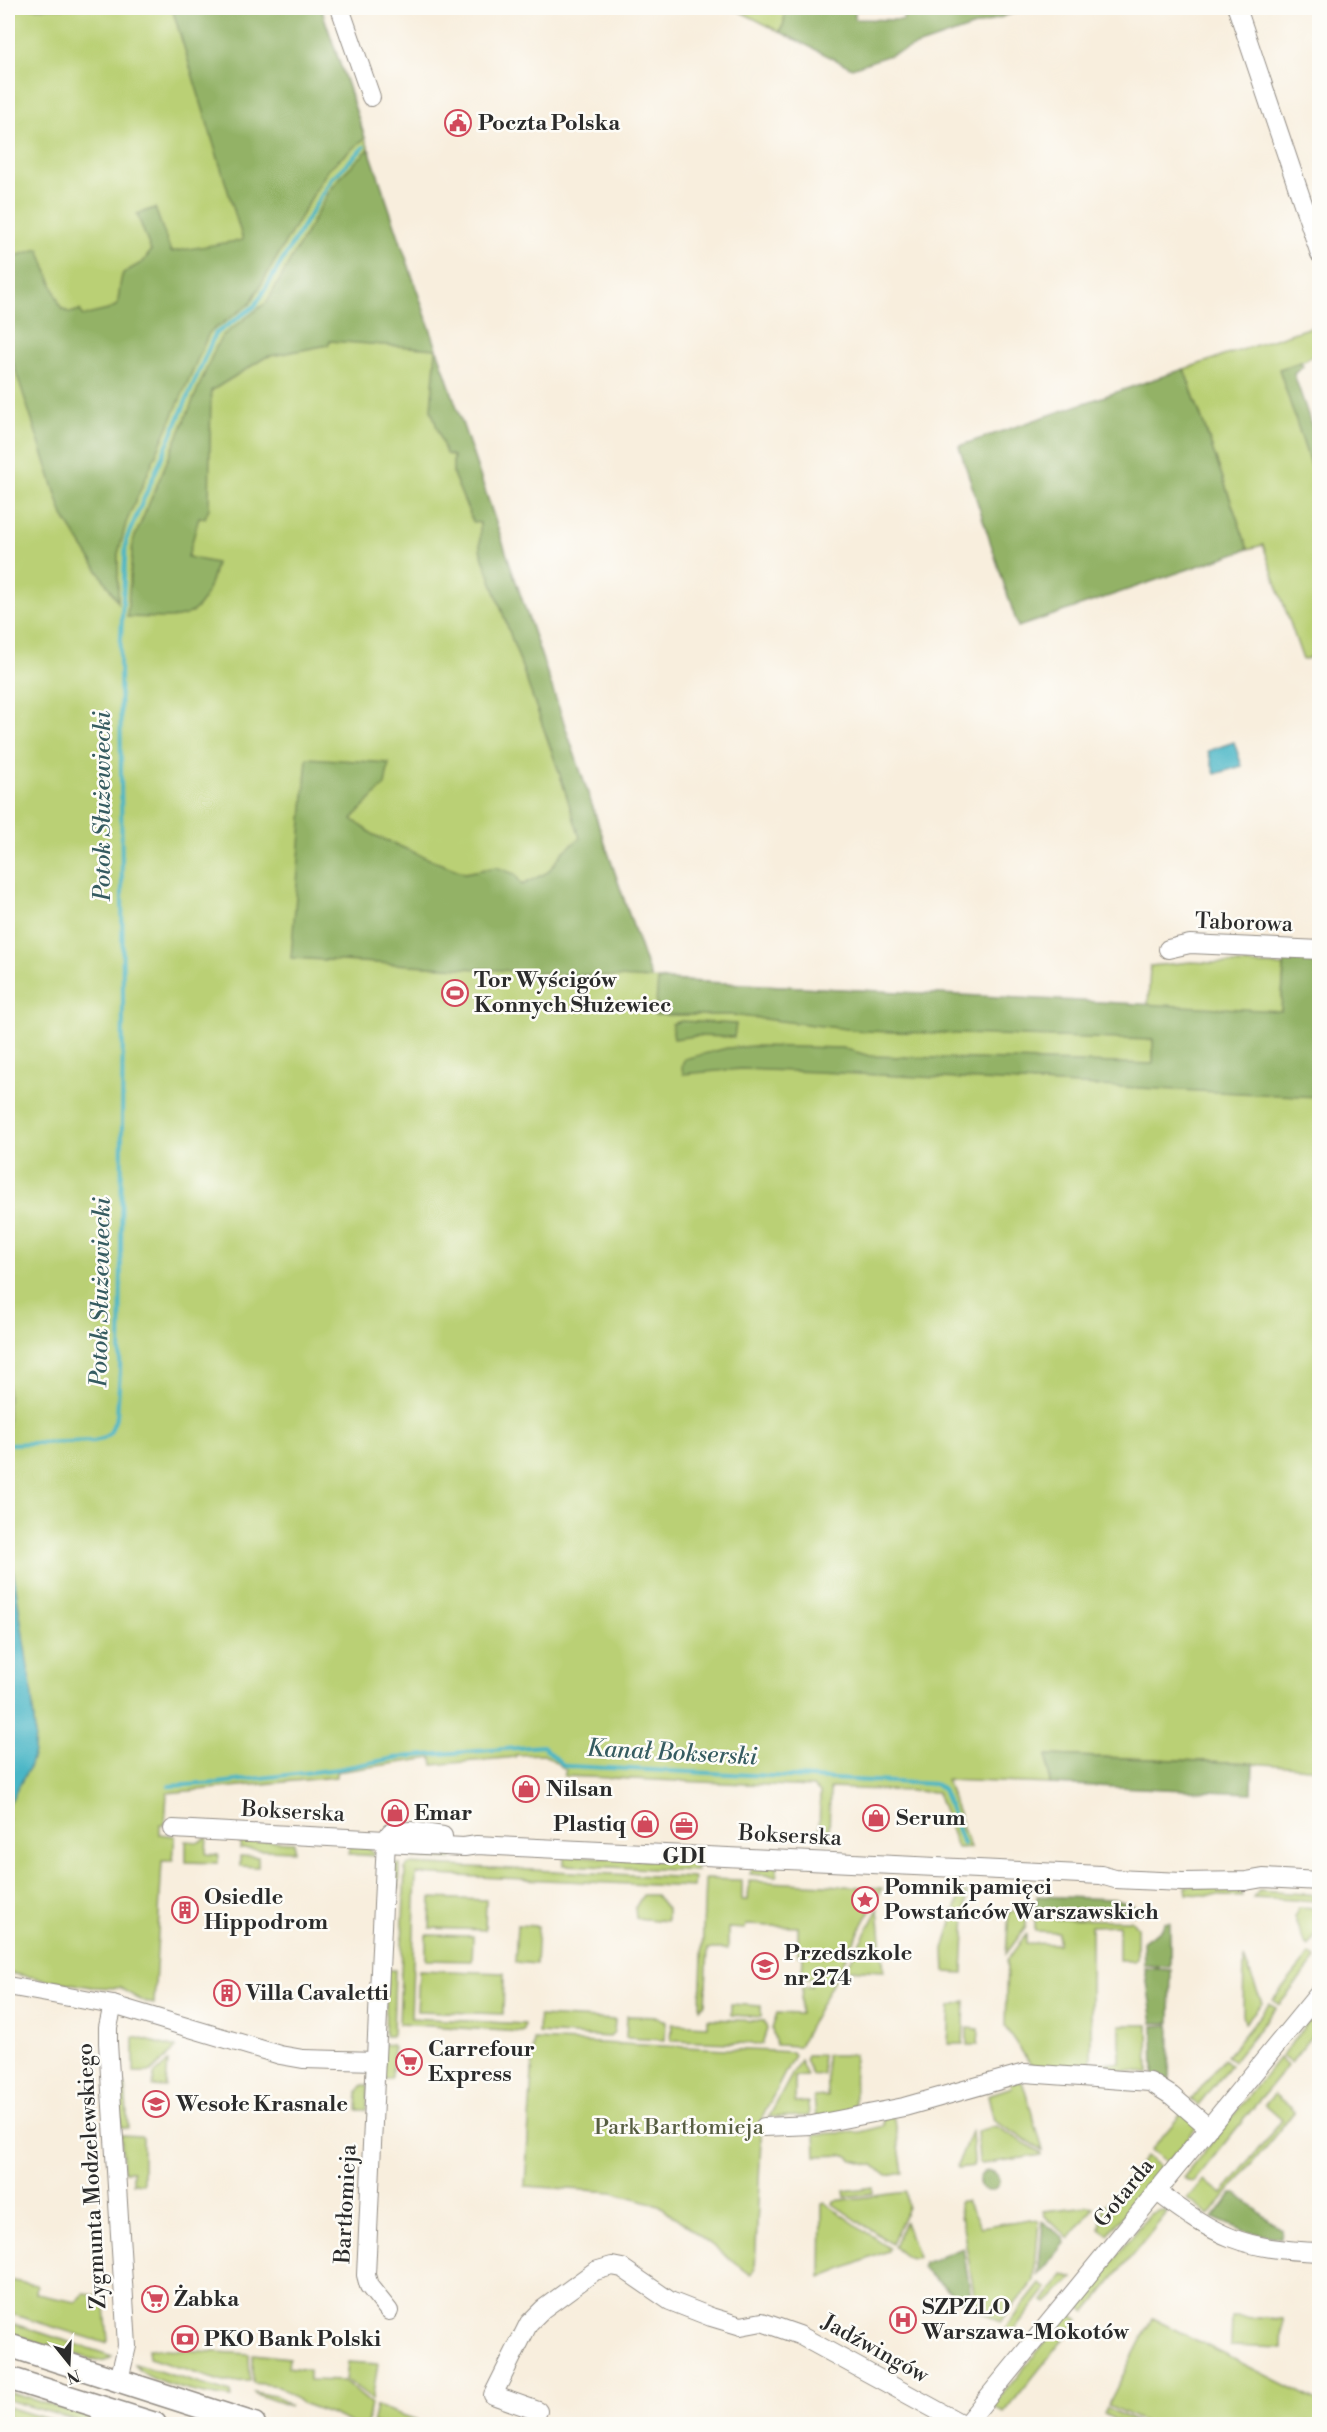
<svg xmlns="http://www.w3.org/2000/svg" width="1327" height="2432" font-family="'Libre Bodoni',serif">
<rect width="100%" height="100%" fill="#fdfcf7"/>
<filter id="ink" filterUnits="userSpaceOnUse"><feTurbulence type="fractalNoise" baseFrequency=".0167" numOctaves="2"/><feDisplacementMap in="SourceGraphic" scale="12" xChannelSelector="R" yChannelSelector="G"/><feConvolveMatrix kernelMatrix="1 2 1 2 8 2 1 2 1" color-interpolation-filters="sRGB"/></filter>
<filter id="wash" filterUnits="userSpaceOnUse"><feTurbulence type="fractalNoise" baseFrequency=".008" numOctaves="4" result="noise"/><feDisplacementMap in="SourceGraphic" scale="24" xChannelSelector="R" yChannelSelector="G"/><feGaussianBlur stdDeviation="1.35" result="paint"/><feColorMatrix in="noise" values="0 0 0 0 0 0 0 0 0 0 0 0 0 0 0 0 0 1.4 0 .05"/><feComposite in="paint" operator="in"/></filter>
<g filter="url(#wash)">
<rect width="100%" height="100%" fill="#f8eedd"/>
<g fill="#bad074" stroke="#727e50" stroke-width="1.5">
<polygon points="8,8 321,8 651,979 1148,1006 1150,966 1191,962 1284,966 1281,1011 1320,1013 1319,1769 1253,1763 1047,1755 1050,1784 946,1780 970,1848 957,1848 937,1792 830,1788 829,1841 819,1840 820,1793 814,1787 564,1776 566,1770 544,1754 515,1755 515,1757 433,1765 432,1758 336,1772 336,1777 167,1793 165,1825 160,1825 160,1834 175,1836 173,1861 162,1861 154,2004 142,2001 120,1988 92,1987 8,1973"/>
<polygon points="733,8 785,8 784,23 780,32"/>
<polygon points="1314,326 1319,339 1319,349 1306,360 1280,370 1319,491 1319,654 1303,660 1263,545 1248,549 1184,369"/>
<polygon points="207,1837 206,1854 218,1855 218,1863 186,1862 186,1841 199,1842"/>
<polygon points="241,1840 294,1842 294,1851 240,1849"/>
<polygon points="350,1846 369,1848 376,1856 348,1854"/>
<polygon points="413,1848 452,1850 452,1860 414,1858"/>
<polygon points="564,1855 694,1863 697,1871 564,1865"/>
<polygon points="240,1856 258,1857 258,1867 240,1866"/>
<polygon points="391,1864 400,1864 399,1888 391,1888"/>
<polygon points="409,1864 694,1878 693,1887 416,1874 411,2018 525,2024 524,2031 521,2032 399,2024 405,1869"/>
<polygon points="777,1865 777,1876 750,1874 753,1866"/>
<polygon points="705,1879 742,1880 742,1900 748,1900 749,1881 882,1888 799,2046 776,2045 772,2029 777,2013 800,2014 802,1987 811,1987 812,1979 802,1978 803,1956 798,1955 798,1927 746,1925 745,1929 728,1928 728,1949 708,1949 705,2004 700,2008"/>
<polygon points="1186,1886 1239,1888 1242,1897 1187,1894"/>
<polygon points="1259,1891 1319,1895 1319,1901 1253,1898"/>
<polygon points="967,1892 963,1973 945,1972 944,1950 960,1893"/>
<polygon points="643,1895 656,1895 667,1909 667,1921 636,1918 635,1908"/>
<polygon points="431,1898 486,1900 485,1930 430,1928"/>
<polygon points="1299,1908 1319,1909 1319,1931 1308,1946 1304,1942 1294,1917"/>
<polygon points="878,1909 884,1971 846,1969"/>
<polygon points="1009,1911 1026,1911 1026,1927 1006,1954"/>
<polygon points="1035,1919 1131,1920 1137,1927 1137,1958 1134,1961 1119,1961 1119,1925 1091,1926 1091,2063 1120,2063 1120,2025 1148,2025 1149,2074 1136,2071 1031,2065 1005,2027 1007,1960 1026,1935 1026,1943 1058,1944 1058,1932 1035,1931"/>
<polygon points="517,1925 538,1926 536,1964 515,1962"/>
<polygon points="426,1935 473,1936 472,1961 426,1960"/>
<polygon points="1310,1954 1316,1959 1279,2005 1273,2000"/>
<polygon points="1244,1958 1262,2003 1245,2023 1243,2015"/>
<polygon points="387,1970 395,1970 393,2034 391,2036 385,2036"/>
<polygon points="419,1970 504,1973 503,2014 417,2011"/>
<polygon points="965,2001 963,2044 948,2044 950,2006"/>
<polygon points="1270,2003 1276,2008 1233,2061 1227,2056"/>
<polygon points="731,2004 761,2006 761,2017 731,2015"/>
<polygon points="1319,2008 1319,2027 1291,2063 1281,2056"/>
<polygon points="539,2016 615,2020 614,2033 610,2037 538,2033"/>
<polygon points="627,2016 658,2017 666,2022 665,2040 626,2038"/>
<polygon points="707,2019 764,2021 767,2029 762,2044 671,2041 672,2024 707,2026"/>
<polygon points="967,2028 979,2029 978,2045 967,2045"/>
<polygon points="134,2037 176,2048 151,2072 134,2072"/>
<polygon points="534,2040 792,2052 794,2055 762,2118 755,2269 751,2275 659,2205 613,2192 525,2186"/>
<polygon points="384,2044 391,2045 393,2047 392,2077 389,2079 383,2079"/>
<polygon points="807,2055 822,2055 823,2074 812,2075 805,2059"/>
<polygon points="826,2055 854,2055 855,2106 853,2111 816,2117 814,2097 827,2096"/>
<polygon points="1279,2058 1287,2066 1194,2181 1191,2182 1183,2178"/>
<polygon points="1224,2059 1230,2065 1198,2105 1191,2100"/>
<polygon points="800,2060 807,2076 795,2077 795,2103 808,2102 809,2116 769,2117"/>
<polygon points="168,2062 166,2087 153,2086 154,2075"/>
<polygon points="1011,2081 1021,2081 1023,2084 1043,2150 994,2121 988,2095 1012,2087"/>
<polygon points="125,2084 128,2128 121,2127 119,2087"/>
<polygon points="362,2086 368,2086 367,2110 357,2110 358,2091"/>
<polygon points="1274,2094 1295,2111 1209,2216 1188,2199 1204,2180 1222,2194 1282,2120 1265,2105"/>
<polygon points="1182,2113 1198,2126 1167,2163 1151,2150"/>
<polygon points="890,2115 895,2120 903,2173 887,2176 873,2165 853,2160 847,2155 816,2156 815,2134 861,2132 884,2126 884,2116"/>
<polygon points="996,2126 1042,2153 1042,2155 982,2164 979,2162 977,2131"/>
<polygon points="972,2129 974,2163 973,2166 958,2168 957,2166"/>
<polygon points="121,2135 141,2136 143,2138 143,2184 133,2183 133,2171 124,2171"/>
<polygon points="1146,2156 1161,2168 1108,2235 1100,2229 1103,2208"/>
<polygon points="873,2187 873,2193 845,2197 844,2191"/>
<polygon points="906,2192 908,2207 892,2244 833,2204 834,2201"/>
<polygon points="961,2201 966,2201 981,2227 1030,2219 1039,2221 1034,2281 1000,2322 979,2311 976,2305 959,2203"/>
<polygon points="825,2203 889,2248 888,2251 821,2278 822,2204"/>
<polygon points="1089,2206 1094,2207 1069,2239 1045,2216 1043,2211"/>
<polygon points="1161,2210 1167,2211 1165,2215 1086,2312 1078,2305 1150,2214"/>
<path d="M905,2222L918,2257C908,2261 902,2253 894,2247Z"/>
<polygon points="1064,2274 1073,2278 1047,2303 1044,2301"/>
<polygon points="8,2280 37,2285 36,2294 76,2302 84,2294 104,2296 108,2341 105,2343 8,2313"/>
<polygon points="1040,2284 1047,2289 1012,2333 1005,2328"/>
<polygon points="1069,2313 1079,2320 1004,2413 993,2406"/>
<polygon points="1232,2317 1283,2319 1282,2348 1231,2346"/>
<polygon points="1152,2318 1319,2402 1319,2419 1317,2424 1148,2424 1108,2405"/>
<polygon points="8,2322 112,2356 105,2360 97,2361 8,2333"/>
<polygon points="148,2348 249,2354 250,2381 223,2382 149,2358"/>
<polygon points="253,2354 289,2358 288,2367 309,2370 309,2380 344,2381 371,2404 367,2424 353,2424 332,2414 301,2403 279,2386 253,2383"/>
<polygon points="348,2362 378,2364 372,2400 346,2380"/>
<path d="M135,2364L231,2393L232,2398C211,2396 144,2384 135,2364Z"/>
<polygon points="8,2392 88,2417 100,2424 89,2424 8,2400"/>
<polygon points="254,2392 276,2396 290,2406 256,2394"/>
<polygon points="376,2406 417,2420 415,2424 372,2424"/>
<polygon points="8,2407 64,2424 8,2424"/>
<polygon points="1107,2408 1140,2424 1124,2424 1104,2414"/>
</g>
<g fill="#93b266" stroke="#5f6e48" stroke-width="1.5">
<path d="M172,8H321L365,138L328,169L250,304L209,333L126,523L118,554V602L63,516L8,347V258L39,249L61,308L70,313L80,310L83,316L108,310L117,305C120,294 119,283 123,273L143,262L151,251L137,214L155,208L171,252L243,240Z"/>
<polygon points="785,8 855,8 855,19 903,20 904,8 1028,8 852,68 780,32 784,23"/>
<path d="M369,149L651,979L291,958L307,758L389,763L385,785L352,819L374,835L436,862L465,873L496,867L515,874L522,885L548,872L563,852L580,838L558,769L480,549V523L473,522L453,474V456L446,454L431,410L436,349L330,341L328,345L266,357L211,391L209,508L205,518L199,517L188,557L216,563C201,627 184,618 127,617L133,541L215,349L222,336L267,302L329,192L343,174Z"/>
<polygon points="1301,362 1303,366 1294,374 1319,447 1319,491 1279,369"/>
<polygon points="1184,369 1248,549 1018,627 959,446"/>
<polygon points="1285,957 1319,959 1319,1097 818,1072 741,1069 683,1074 682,1067 684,1059 727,1048 753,1046 843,1048 870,1056 1153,1064 1153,1040 863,1031 731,1015 655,1015 658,980 1281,1011"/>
<polygon points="681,1021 736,1024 734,1037 695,1036 674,1039 672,1024"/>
<polygon points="1047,1755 1253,1763 1252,1793 1050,1784"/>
<polygon points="1037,1896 1114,1899 1133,1905 1133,1914 1036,1913"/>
<polygon points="1170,1922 1170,1967 1144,1965 1143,1941 1162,1929 1164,1923"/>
<polygon points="1145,1968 1171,1970 1170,2023 1153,2023"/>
<polygon points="1170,2025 1169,2091 1154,2080 1153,2026"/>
<circle cx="989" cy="2181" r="10"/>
<polygon points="1232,2194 1237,2194 1282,2230 1281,2238 1244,2231 1213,2218"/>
<polygon points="1043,2221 1064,2239 1065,2243 1038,2276"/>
<polygon points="963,2248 972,2302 969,2305 961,2301 922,2268 924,2263"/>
</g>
<g fill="#4ab6c6" stroke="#3a7078" stroke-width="1.5">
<polygon points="1234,742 1242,766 1215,774 1208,751"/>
<polygon points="8,1535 31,1687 35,1731 34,1752 29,1768 8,1806"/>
</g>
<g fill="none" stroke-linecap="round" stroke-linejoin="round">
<g stroke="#4ab6c6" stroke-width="4">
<polyline points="8,1444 94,1441 102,1439 110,1433 117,1416 120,1370 123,1005 120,656 126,540 215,334 255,306 332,178 364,147"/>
<polyline points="169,1786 218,1783 338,1769 400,1757 543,1746 562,1764 568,1766 935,1784 943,1789 963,1844"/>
</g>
</g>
</g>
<g filter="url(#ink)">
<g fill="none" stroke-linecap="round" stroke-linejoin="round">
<defs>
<g id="minor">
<polyline points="340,8 371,97"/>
<polyline points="1237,8 1320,254"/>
<polyline points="1168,949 1190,944 1320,950"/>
<polyline points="173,1829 386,1840"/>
<polyline points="386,1843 464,1847 477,1845 1101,1875 1115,1879 1182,1882 1246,1881 1263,1878 1320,1881"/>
<polyline points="8,1986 113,2005 280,2055 303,2059 376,2061"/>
<polyline points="113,2005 108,2027 108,2043 127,2346 119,2380"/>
<polyline points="764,2127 812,2125 904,2107 1025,2073 1150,2082 1172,2096 1208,2127"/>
<path d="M1156,2191C1218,2238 1242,2249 1320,2252"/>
<polyline points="389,2311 369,2286 366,2275 386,1840 390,1833 410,1831 443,1836"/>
<polyline points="96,2405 106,2424"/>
<polyline points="538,2411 493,2395 529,2323 543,2309 595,2271 612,2266 622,2268 670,2301 711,2317 741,2326 762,2322 799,2335 962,2424"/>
<polyline points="966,2424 1320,1992"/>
</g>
<g id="major">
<polyline points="8,2345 254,2424"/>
<polyline points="8,2378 155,2424"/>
</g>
</defs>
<use href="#minor" stroke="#928c84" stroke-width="20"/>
<use href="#major" stroke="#928c84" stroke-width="25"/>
<use href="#minor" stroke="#fff" stroke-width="18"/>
<use href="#major" stroke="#fff" stroke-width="22"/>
</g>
</g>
<defs>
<symbol id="civic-ring" viewBox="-11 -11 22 22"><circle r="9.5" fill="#fdfcf7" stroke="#d1495b" stroke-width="1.5"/><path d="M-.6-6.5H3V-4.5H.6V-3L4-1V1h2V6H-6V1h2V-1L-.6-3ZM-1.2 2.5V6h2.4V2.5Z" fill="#d1495b"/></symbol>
<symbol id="stadium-ring" viewBox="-11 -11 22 22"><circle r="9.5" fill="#fdfcf7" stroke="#d1495b" stroke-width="1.5"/><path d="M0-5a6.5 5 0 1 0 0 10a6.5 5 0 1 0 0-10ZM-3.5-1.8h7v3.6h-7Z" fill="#d1495b"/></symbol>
<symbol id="shop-ring" viewBox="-11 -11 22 22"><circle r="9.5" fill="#fdfcf7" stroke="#d1495b" stroke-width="1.5"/><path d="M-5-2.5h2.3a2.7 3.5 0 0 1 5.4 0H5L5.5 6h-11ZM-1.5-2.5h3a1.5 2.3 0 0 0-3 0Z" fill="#d1495b"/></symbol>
<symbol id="office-ring" viewBox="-11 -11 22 22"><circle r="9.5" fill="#fdfcf7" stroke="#d1495b" stroke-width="1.5"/><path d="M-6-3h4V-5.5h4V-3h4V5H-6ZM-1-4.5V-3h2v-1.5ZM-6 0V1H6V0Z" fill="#d1495b"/></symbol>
<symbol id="sight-ring" viewBox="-11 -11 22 22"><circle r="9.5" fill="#fdfcf7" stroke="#d1495b" stroke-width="1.5"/><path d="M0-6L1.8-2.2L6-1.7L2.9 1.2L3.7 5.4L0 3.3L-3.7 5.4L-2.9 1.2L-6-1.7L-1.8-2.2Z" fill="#d1495b"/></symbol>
<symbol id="building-ring" viewBox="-11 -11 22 22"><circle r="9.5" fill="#fdfcf7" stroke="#d1495b" stroke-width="1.5"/><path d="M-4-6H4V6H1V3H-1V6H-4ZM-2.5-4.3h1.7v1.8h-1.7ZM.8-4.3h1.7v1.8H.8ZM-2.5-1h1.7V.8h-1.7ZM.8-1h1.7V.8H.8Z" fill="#d1495b"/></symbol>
<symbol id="school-ring" viewBox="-11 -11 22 22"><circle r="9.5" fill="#fdfcf7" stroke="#d1495b" stroke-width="1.5"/><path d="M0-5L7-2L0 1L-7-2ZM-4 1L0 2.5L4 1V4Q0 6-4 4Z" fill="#d1495b"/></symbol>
<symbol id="supermarket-ring" viewBox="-11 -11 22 22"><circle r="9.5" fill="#fdfcf7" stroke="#d1495b" stroke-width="1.5"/><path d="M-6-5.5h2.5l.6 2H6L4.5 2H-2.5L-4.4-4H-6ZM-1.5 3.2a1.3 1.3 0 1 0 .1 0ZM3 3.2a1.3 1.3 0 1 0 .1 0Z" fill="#d1495b"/></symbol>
<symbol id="hospital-ring" viewBox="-11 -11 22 22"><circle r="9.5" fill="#fdfcf7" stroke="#d1495b" stroke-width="1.5"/><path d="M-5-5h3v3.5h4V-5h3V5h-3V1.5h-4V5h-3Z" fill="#d1495b"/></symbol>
<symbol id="bank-ring" viewBox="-11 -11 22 22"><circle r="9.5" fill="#fdfcf7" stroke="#d1495b" stroke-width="1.5"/><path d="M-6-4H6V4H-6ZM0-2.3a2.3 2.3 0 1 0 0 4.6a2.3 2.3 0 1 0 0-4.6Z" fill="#d1495b"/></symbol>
</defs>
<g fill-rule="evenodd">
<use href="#civic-ring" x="443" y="108" width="30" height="30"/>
<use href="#stadium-ring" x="440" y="978" width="30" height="30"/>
<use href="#shop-ring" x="511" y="1774" width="30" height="30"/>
<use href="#shop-ring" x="380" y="1798" width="30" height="30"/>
<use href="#shop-ring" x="861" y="1803" width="30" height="30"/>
<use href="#shop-ring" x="630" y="1809" width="30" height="30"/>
<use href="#office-ring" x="669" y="1811" width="30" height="30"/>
<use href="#sight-ring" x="850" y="1885" width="30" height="30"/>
<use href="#building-ring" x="170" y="1895" width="30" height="30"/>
<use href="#school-ring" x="750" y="1951" width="30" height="30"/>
<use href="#building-ring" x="212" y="1978" width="30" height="30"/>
<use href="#supermarket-ring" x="394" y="2047" width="30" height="30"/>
<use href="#school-ring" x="141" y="2089" width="30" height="30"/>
<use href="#supermarket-ring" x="140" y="2284" width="30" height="30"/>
<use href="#hospital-ring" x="888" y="2305" width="30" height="30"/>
<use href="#bank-ring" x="170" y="2324" width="30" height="30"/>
</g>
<g text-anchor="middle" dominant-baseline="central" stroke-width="5" stroke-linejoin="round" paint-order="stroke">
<g font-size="22" font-weight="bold" fill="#2b2b2b" stroke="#fdfcf7" text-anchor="start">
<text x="478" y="123">Poczta Polska</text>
<text x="474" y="980">Tor Wyścigów<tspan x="474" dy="25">Konnych Służewiec</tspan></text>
<text x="546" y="1789">Nilsan</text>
<text x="414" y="1813">Emar</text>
<text x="896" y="1818">Serum</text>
<text x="626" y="1824" text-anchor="end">Plastiq</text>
<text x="684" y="1856" text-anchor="middle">GDI</text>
<text x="884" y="1887">Pomnik pamięci<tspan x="884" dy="25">Powstańców Warszawskich</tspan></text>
<text x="204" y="1897">Osiedle<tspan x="204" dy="25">Hippodrom</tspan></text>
<text x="784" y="1953">Przedszkole<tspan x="784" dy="25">nr 274</tspan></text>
<text x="246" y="1993">Villa Cavaletti</text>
<text x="428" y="2049">Carrefour<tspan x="428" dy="25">Express</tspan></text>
<text x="176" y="2104">Wesołe Krasnale</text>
<text x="174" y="2299">Żabka</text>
<text x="922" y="2307">SZPZLO<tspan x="922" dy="25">Warszawa-Mokotów</tspan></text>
<text x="204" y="2339">PKO Bank Polski</text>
</g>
<g font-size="22" fill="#2b2b2b" stroke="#fdfcf7">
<text transform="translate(1244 923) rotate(2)">Taborowa</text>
<text transform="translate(293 1812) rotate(3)">Bokserska</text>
<text transform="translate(790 1836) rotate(3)">Bokserska</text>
<text transform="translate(92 2176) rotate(-93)">Zygmunta Modzelewskiego</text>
<text transform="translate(1124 2193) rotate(-51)">Gotarda</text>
<text transform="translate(346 2204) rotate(-87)">Bartłomieja</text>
<text transform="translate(875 2349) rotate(29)">Jadźwingów</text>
</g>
<g font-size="22" fill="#565d41" stroke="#fdfcf7">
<text x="679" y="2127">Park Bartłomieja</text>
</g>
<g font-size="24" font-style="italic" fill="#365c61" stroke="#fdfcf7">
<text transform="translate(103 806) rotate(-90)">Potok Służewiecki</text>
<text transform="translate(101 1292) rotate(-89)">Potok Służewiecki</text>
<text transform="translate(672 1753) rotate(3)">Kanał Bokserski</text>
</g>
</g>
<rect width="1327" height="2432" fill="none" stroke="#fdfcf7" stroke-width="30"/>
<g transform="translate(69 2363) rotate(162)" stroke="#fdfcf7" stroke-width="4.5" paint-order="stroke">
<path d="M0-4.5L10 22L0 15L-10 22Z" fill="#2b2b2b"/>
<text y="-9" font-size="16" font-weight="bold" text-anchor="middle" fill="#2b2b2b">N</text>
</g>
</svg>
